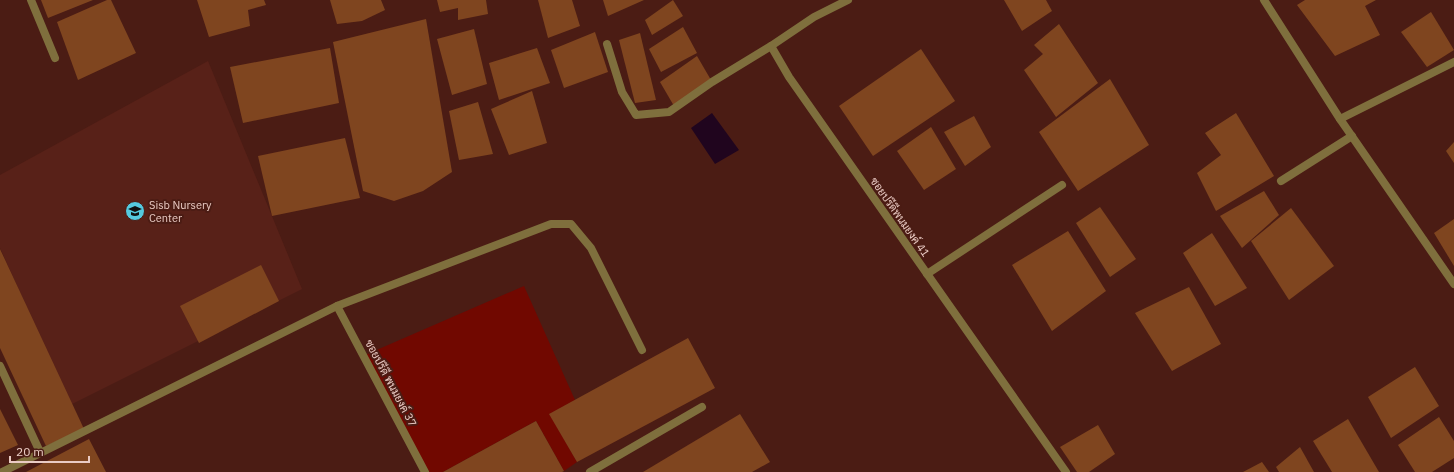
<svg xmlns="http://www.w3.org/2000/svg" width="1454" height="472" font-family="'IBM Plex Sans',Sarabun,sans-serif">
<rect width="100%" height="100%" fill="#4b1c14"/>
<polygon fill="#582118" points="208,61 302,289 70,405 0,248 0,175"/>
<polygon fill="#710800" points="524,286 575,400 550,414 577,462 564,471 536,421 443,472 428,472 365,355"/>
<polygon fill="#20051e" points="712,113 739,150 715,164 691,128"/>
<g fill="#7f451f">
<polygon points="41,0 93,0 48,18"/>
<polygon points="107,0 111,0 136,53 78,80 57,22"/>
<polygon points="197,0 264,0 266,5 248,10 250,26 209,37"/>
<polygon points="330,0 381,0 385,10 362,21 337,24"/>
<polygon points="437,0 486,0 488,14 458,20 458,8 440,12"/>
<polygon points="538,0 572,0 580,26 548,38"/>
<polygon points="603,0 644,0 608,16"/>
<polygon points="673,0 683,16 652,35 645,20"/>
<polygon points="1004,0 1046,0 1052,11 1022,31"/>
<polygon points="1305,0 1376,0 1365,6 1380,35 1335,56 1297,5"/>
<polygon points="1431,12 1454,50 1427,67 1401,32"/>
<polygon points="426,19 452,172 423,191 394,201 363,191 333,42"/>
<polygon points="1059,24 1098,83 1056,117 1024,70 1043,54 1034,45"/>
<polygon points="683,27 697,53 661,72 649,49"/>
<polygon points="474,29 487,84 452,95 437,39"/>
<polygon points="595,32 608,72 564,88 551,50"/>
<polygon points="640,33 656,100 635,103 619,40"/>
<polygon points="330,48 339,103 243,123 230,67"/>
<polygon points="537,48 550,83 499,100 489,63"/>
<polygon points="921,49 955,101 873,156 839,106"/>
<polygon points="697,56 711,80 674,106 660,82"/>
<polygon points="1110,79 1149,145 1078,191 1039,132"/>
<polygon points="532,91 547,143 509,155 491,109"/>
<polygon points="478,102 493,154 459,160 449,111"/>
<polygon points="1236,113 1274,176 1216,211 1197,173 1221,155 1205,133"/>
<polygon points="974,116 991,147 965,166 944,132"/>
<polygon points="931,127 956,169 924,190 897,151"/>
<polygon points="345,138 360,198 272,216 258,156"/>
<polygon points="1454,142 1454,163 1446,151"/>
<polygon points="1264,191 1279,215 1242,248 1220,216"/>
<polygon points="1100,207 1136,259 1110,277 1076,223"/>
<polygon points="1291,208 1334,266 1289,300 1251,241"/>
<polygon points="1454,219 1454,266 1434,233"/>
<polygon points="1068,231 1106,291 1052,331 1012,265"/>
<polygon points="1212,233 1247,288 1215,306 1183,253"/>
<polygon points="0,249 84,429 46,446 0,348"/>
<polygon points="261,265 279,301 199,343 180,306"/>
<polygon points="1189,287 1221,344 1172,371 1135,313"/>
<polygon points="688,338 715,388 577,462 549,414"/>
<polygon points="1415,367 1439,406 1391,438 1368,397"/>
<polygon points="0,409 18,445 0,453"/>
<polygon points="740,414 770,462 752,472 643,472"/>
<polygon points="1439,417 1454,441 1454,458 1432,472 1415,472 1398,445"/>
<polygon points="1348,419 1379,472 1332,472 1313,441"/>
<polygon points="536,421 564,471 562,472 443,472"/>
<polygon points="1098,425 1115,454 1089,472 1077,472 1060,447"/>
<polygon points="89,439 106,472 26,472"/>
<polygon points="1300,447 1314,472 1279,472 1276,467"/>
<polygon points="1262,462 1269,472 1243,472"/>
</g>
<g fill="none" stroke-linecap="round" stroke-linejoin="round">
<g stroke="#7f6f3d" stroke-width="8">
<polyline points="607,44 622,92 636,115 669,112 712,82 771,46"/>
<polyline points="927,274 1062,185"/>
</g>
<g stroke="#7f6f3d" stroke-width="8">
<polyline points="31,0 55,58"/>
<polyline points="848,0 814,17 771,46 789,77 1066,472"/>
<polyline points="1264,0 1340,119 1454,284"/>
<polyline points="1340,119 1454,62"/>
<polyline points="1281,181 1352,136"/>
<polyline points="337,306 425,472"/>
<polyline points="0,366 40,452"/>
<polyline points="2,472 337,306 551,224 571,224 591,248 642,350"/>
<polyline points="590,472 702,407"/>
</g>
</g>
<defs>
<symbol id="school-disc" viewBox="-11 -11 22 22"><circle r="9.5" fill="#55cadf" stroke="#4b1c14"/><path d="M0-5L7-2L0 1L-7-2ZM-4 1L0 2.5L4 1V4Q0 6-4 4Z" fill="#111"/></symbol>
</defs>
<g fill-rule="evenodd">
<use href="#school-disc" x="124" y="200" width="22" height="22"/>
</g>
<g text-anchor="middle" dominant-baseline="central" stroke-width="4" stroke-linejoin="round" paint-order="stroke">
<g font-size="11" fill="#eacbc4" stroke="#4b1c14" text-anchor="start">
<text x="149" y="205">Sisb Nursery<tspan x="149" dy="13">Center</tspan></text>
</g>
<g font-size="11" fill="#eacbc4" stroke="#4b1c14">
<text transform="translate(900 217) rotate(55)">ซอยปรีดีพนมยงค์ 41</text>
<text transform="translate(391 383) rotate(62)">ซอยปรีดี พนมยงค์ 37</text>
</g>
</g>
<path d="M10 456v6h79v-6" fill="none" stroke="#eacbc4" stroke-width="2"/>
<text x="16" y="456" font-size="12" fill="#eacbc4" stroke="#4b1c14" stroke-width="3" paint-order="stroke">20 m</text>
</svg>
